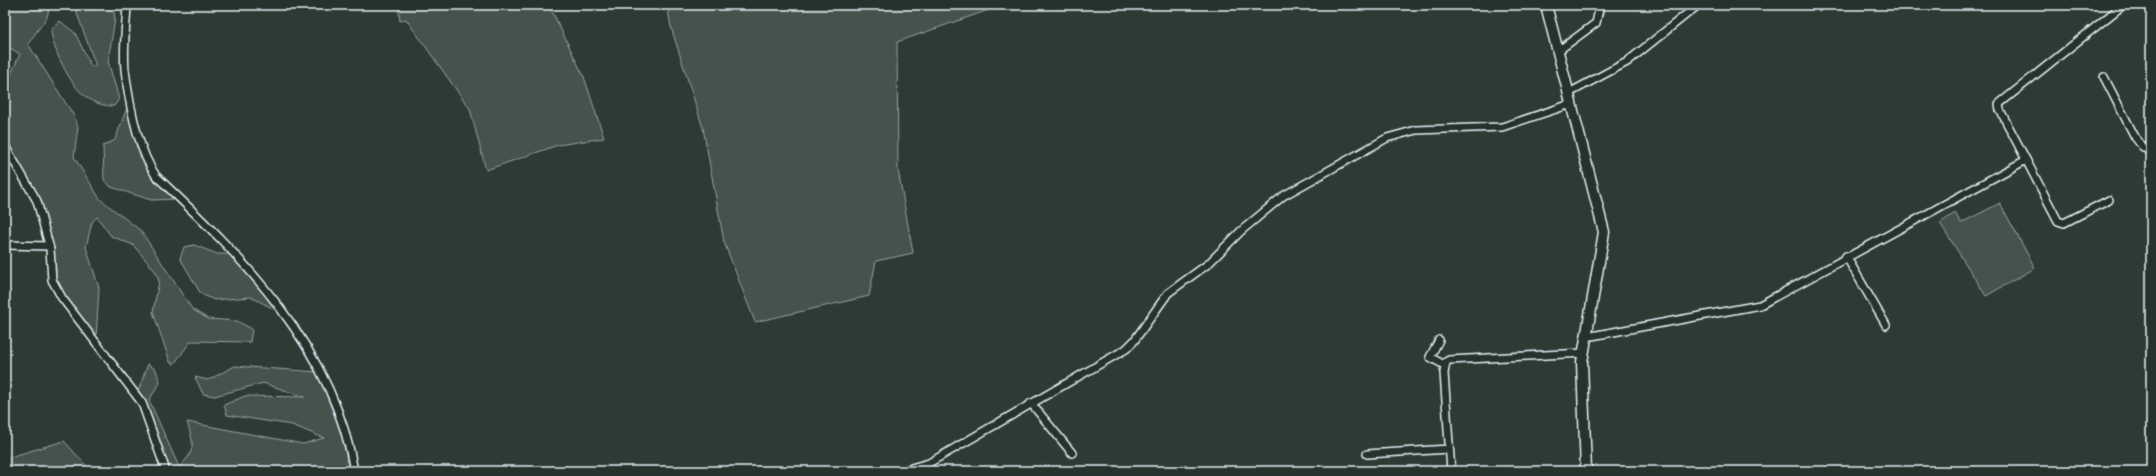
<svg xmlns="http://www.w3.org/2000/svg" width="2156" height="476" font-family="Dekko,sans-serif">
<rect width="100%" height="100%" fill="#2e3b35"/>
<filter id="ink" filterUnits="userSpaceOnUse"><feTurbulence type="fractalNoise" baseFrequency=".025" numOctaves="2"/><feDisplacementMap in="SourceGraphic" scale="8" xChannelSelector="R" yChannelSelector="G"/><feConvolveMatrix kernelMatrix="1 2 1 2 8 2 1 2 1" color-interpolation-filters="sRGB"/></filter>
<g filter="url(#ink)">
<g fill="#45524e" stroke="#96a2a3">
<polygon points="5,5 50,5 47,17 28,44 74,116 78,127 74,157 100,199 141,231 192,309 208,319 237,321 252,329 250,342 191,341 174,364 170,362 153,312 159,281 156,272 133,245 111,236 97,217 92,222 86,247 99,288 96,339 65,297 54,278 33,188 5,144 5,87 20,54 5,45"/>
<path d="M74,5H113L115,19L108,61L119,99L114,106C104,106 93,103 85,96C70,85 52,48 51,30L60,21L75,33L91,66H96Z"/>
<polygon points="398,5 549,5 584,77 604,138 558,145 486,170 470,109 406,19 400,21"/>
<polygon points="667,5 1003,5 897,42 898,170 913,253 876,261 869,296 755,322 724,242 703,128 671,27"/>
<polygon points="128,105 147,167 178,199 151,200 111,187 104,180 103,146 115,140"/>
<polygon points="2000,203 2035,268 1986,296 1940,223 1955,213 1961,223"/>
<polygon points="194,245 217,254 232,254 278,311 251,297 214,300 201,294 180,258 184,247"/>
<path d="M148,364L156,370L160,383L149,400L179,467C196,451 194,444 187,422L303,444L324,438L292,425L227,415L224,405L245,396L305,397L263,383L215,396L203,394L195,377L208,380L235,366L318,372L342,434L349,471H169L137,394Z"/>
<polygon points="64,441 91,471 5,471 6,458"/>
</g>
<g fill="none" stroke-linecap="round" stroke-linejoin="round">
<defs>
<g id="street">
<path d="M127,5C126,26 123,49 125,70C129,102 138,150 156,176C243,258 334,348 354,471"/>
<polyline points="1558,51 1596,23 1600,5"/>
<polyline points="2104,77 2135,137 2142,146 2151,152"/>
<polyline points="1569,93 1627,62 1698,5"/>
<polyline points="5,146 37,201 50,249 52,280 62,298 142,403 166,471"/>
<polyline points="2109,200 2064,223 2058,221 2000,110 1999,104 2123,5"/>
<polyline points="5,245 49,246"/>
<polyline points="1846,256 1886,325"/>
<polyline points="1586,337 1760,305 2026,160"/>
<polyline points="1439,340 1430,357 1444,365"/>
<polyline points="1031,403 1072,453"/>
<polyline points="1367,454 1449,449"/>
<polyline points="2151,458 2151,468"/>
<polyline points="900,471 929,463 1126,349 1134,341 1168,293 1208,264 1241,231 1283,196 1387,138 1416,130 1502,127 1571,104"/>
<polyline points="1451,471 1444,373 1446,362 1449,360 1584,353"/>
</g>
<polyline id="secondary" points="1546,5 1604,232 1582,362 1586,471"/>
</defs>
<use href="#street" stroke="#e8f1f8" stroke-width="10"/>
<use href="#secondary" stroke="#e8f1f8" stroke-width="13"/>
<use href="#street" stroke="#26332d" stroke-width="7"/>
<use href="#secondary" stroke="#26332d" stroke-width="10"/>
</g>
</g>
<rect width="2156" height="476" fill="none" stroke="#26332d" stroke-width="20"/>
<rect x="10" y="10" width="2136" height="456" fill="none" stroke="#e8f1f8" stroke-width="1.5" filter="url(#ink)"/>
</svg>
